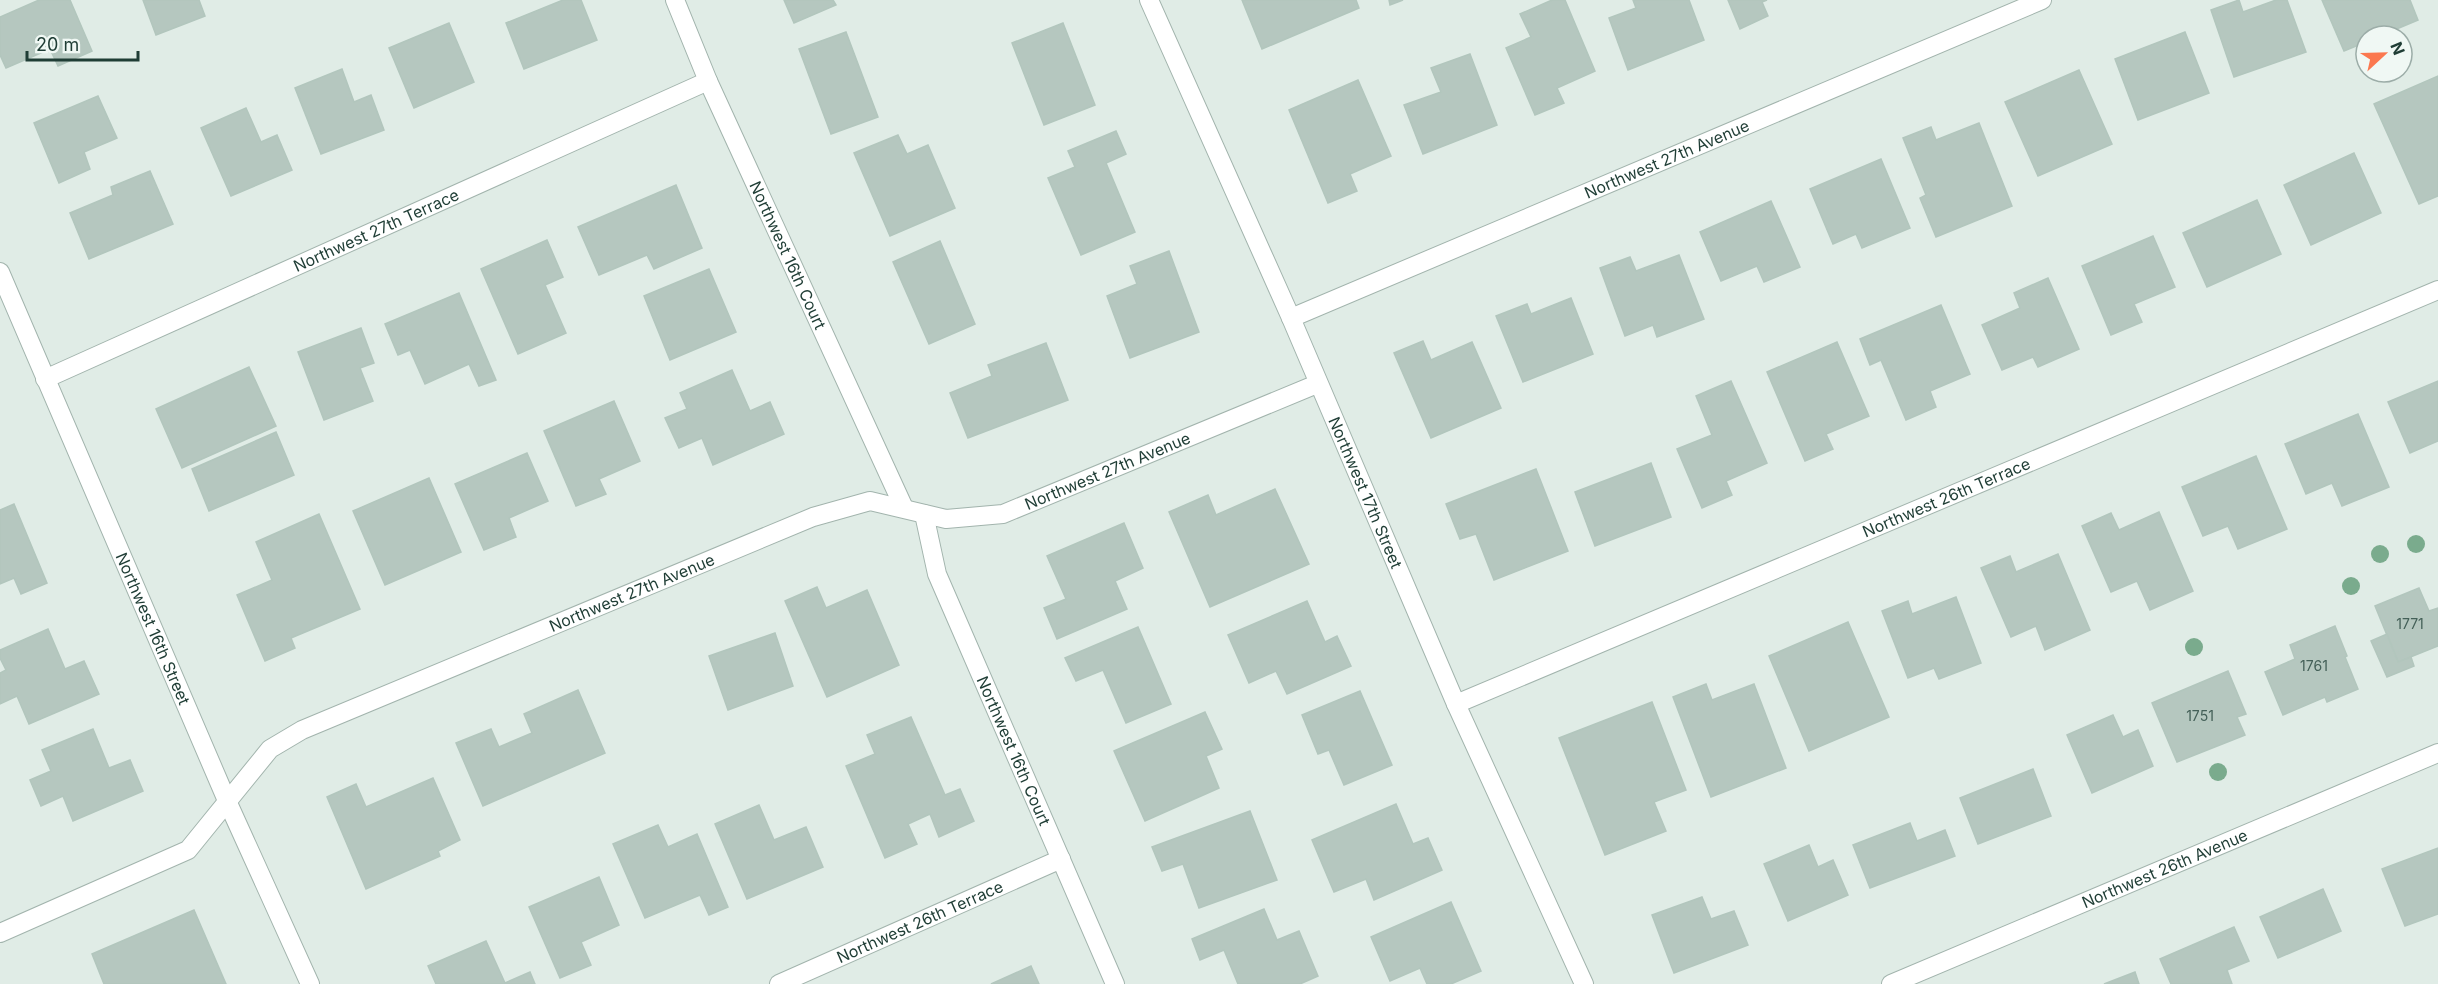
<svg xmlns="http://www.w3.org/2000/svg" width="2438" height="984" font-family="Inter,sans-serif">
<rect width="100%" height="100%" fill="#e0ece6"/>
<g fill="#b5c7bf" stroke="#b2c6bd" stroke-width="1.5">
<polygon points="39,0 70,0 92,51 58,66 50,49 6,68 0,55 0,17"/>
<polygon points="143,0 199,0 205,16 156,35"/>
<polygon points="563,0 581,0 597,40 524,69 506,23"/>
<polygon points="784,0 833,0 836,5 794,23"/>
<polygon points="1242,0 1356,0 1359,8 1262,49"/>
<polygon points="1389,0 1403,0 1390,5"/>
<polygon points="1552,0 1565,0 1595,71 1557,88 1564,103 1535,115 1506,48 1531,37 1520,14"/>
<polygon points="1633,0 1689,0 1704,40 1628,70 1609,18 1636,8"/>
<polygon points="1728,0 1767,0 1762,2 1768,16 1740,29"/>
<polygon points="2239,0 2243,12 2276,0 2287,0 2306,52 2234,77 2211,10"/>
<polygon points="2322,0 2410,0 2418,20 2380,36 2366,36 2366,42 2344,51"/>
<polygon points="449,23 474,82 414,108 389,48"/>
<polygon points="1063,23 1095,105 1044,125 1012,43"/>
<polygon points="846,32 878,117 831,134 799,49"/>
<polygon points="2185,32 2209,93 2138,120 2115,59"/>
<polygon points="1470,54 1497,125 1423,154 1404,105 1441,92 1431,68"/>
<polygon points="342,69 354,102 371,95 384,130 321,154 295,88"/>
<polygon points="2079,70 2112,144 2038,176 2005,102"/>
<polygon points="2438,76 2438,196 2419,204 2374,104"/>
<polygon points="1358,80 1391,156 1350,174 1357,191 1328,203 1289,110"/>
<polygon points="98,96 117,138 84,152 90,169 59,183 34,123"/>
<polygon points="246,108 261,142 277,135 292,170 231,196 201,128"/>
<polygon points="1979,123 2012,206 1936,237 1920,198 1926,195 1903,138 1931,127 1936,140"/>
<polygon points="1116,131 1126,154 1106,163 1135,232 1081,255 1048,178 1075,167 1068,151"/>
<polygon points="898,135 907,154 928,145 955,208 890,236 854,153"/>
<polygon points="2354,153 2381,213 2311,245 2284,185"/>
<polygon points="1881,159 1910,228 1862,248 1856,234 1833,244 1810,189"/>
<polygon points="150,171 173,224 89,259 70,213 113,195 111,187"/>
<polygon points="676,185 702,248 654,269 647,255 599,275 578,227"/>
<polygon points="2257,200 2281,254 2207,287 2183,233"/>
<polygon points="1771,201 1800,267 1764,282 1757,266 1721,281 1700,232"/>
<polygon points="2153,236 2175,287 2134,304 2142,322 2111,335 2082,266"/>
<polygon points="547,240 563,277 545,285 566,333 518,354 481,269"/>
<polygon points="940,241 975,324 929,344 893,262"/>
<polygon points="1169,251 1199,332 1130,358 1107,296 1137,284 1130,266"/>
<polygon points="1679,255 1704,319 1657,337 1653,325 1625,336 1600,268 1630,257 1636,271"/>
<polygon points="709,269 736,332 670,360 644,296"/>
<polygon points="2048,278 2079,349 2038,367 2033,357 2002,370 1982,325 2020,308 2014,293"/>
<polygon points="459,293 496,380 479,386 469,364 425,384 410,350 398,355 385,324"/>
<polygon points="1571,298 1593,354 1523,382 1496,316 1527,304 1531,314"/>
<polygon points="1941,305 1970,374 1930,391 1936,407 1906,420 1881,360 1870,365 1860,339"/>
<polygon points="361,328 374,363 360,368 373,401 324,420 298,352"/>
<polygon points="1423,341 1431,360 1472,342 1501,408 1431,438 1394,353"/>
<polygon points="1837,342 1869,416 1826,434 1833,449 1805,461 1767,372"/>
<polygon points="1046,343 1068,400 968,438 950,393 992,376 988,365"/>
<polygon points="249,367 276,426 182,468 156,409"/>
<polygon points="732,370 750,411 770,402 784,434 713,465 702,438 679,448 665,418 687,409 680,393"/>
<polygon points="1731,381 1767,463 1726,481 1732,495 1702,508 1677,449 1712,435 1696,396"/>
<polygon points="2438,381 2438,441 2410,453 2388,402"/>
<polygon points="614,401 640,461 599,479 606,494 576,506 544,431"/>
<polygon points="2358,414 2389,487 2342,506 2332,483 2306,494 2285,444"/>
<polygon points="276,432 294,475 209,511 192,469"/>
<polygon points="527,453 548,501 509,518 516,537 484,550 455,484"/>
<polygon points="2256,456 2287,529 2238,549 2228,526 2203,536 2182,487"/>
<polygon points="1651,463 1671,517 1595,546 1575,492"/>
<polygon points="1536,469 1568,551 1494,580 1476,534 1460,539 1446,504"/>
<polygon points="429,478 461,552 385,585 353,511"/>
<polygon points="1275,489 1309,564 1210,607 1169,512 1208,495 1216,515"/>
<polygon points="14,504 47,583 21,594 14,578 0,584 0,510"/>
<polygon points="2159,512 2193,591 2150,610 2137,581 2111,592 2082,526 2111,513 2119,530"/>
<polygon points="319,514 360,609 291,638 295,648 265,661 237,595 272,580 256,542"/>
<polygon points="1124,523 1143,568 1115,581 1127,609 1057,639 1044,608 1066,599 1047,556"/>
<polygon points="2058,554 2090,630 2045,650 2036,626 2011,637 1981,568 2010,556 2016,572"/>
<polygon points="817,587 826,608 867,590 899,665 827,697 785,601"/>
<polygon points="2419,588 2429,611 2438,608 2438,646 2398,662 2375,606"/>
<polygon points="1956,597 1981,663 1939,679 1934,668 1908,678 1882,611 1908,601 1912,614"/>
<polygon points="1307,601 1325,642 1337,636 1351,666 1287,694 1276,671 1249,683 1228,635"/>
<polygon points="1848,622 1889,717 1809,751 1769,656"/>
<polygon points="2335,626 2347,656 2345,657 2358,689 2327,702 2325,697 2283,715 2265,672 2295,659 2290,645"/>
<polygon points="1138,627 1171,704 1126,723 1103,670 1076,681 1065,658"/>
<polygon points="48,629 65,669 84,661 99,694 29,724 17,696 0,704 0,673 6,670 0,658 0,650"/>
<polygon points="775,633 793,686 728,710 709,656"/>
<polygon points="2387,634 2398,662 2411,657 2414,666 2387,677 2371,641"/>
<polygon points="2228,671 2246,714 2237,717 2245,735 2177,762 2152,703"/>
<polygon points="1706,684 1712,700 1754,684 1786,768 1711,797 1673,697"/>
<polygon points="578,690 605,753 483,806 456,743 491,729 499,747 532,733 524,714"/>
<polygon points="1360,691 1392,765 1344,785 1329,750 1318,754 1302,715"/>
<polygon points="1652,702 1686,790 1654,802 1666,831 1605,855 1559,738"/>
<polygon points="1205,712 1222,749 1206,756 1219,788 1145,821 1114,751"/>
<polygon points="2113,715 2123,737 2138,730 2153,766 2092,793 2067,735"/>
<polygon points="911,717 945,795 960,789 974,821 939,837 930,814 908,824 917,844 885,858 846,766 875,754 867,735"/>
<polygon points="93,729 109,768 130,760 143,791 73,821 63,796 41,806 30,780 51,771 42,750"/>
<polygon points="2033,769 2051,816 1978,844 1960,798"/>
<polygon points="433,778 460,840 438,851 440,856 366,889 327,797 356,784 366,807"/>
<polygon points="1396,804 1413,844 1428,838 1442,870 1374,900 1366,879 1334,892 1312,840"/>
<polygon points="759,805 774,840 806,827 823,867 747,899 715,824"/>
<polygon points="1250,811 1277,880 1199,908 1183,864 1162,871 1152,847"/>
<polygon points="1910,823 1917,841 1945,830 1955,856 1870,888 1853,845"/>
<polygon points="658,825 668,847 697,834 728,907 709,915 700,895 645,918 613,844"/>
<polygon points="1809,845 1818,867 1833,860 1848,895 1788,921 1764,864"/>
<polygon points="2438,848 2438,914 2405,926 2382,869"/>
<polygon points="599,877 619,925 581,942 591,965 560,978 529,907"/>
<polygon points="2323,889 2341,931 2278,958 2260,917"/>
<polygon points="1702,897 1711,919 1734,911 1748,945 1674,973 1652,915"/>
<polygon points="1451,902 1481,971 1451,984 1427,984 1420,968 1390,981 1371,937"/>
<polygon points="1264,909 1277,940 1299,931 1318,976 1300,984 1238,984 1224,950 1200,960 1192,939"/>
<polygon points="194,910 226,984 104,984 92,954"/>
<polygon points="2234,927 2249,961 2227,970 2232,984 2171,984 2160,959"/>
<polygon points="486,941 505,983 530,972 535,984 436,984 428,966"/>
<polygon points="1031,966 1039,984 991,984"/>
<polygon points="2135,972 2139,984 2104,984"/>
</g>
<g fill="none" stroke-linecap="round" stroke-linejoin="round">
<defs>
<g id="minor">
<path id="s1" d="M675,0L708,81L904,508"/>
<path id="s2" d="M1149,0L1291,318L1456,704L1584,984"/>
<path id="s3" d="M0,272L228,803L310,984"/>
<path id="s4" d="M1291,318L2042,0"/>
<path id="s5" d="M45,379L708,81"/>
<path id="s6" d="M924,514L937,574L1115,984"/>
<path id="s7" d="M1456,704L2438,290"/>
<path id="s8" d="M0,933L188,850L270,749L302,730L813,517L870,501L946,519L1003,514L1317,384"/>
<path id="s9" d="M779,984L1061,859"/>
<path id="s10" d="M1891,984L2438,753"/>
</g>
</defs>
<use href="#minor" stroke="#a2b4ad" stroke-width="20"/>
<use href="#minor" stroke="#fff" stroke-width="18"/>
</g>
<g fill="#7aab8d">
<circle cx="2416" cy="544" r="9"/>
<circle cx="2380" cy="554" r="9"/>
<circle cx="2351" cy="586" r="9"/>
<circle cx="2194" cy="647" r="9"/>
<circle cx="2218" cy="772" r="9"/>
</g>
<g text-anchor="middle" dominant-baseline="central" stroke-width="4.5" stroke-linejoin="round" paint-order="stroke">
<g font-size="14" fill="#446058">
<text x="2410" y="623">1771</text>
<text x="2314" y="665">1761</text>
<text x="2200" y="715">1751</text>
</g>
<g font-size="16" fill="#1f3d35" stroke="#f0f8f4">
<text stroke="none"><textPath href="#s4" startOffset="408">Northwest 27th Avenue</textPath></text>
<text stroke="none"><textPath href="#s5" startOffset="363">Northwest 27th Terrace</textPath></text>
<text stroke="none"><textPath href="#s1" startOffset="279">Northwest 16th Court</textPath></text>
<text stroke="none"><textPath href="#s8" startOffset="1234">Northwest 27th Avenue</textPath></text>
<text stroke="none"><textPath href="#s2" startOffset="538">Northwest 17th Street</textPath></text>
<text stroke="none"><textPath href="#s7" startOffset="532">Northwest 26th Terrace</textPath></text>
<text stroke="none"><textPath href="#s8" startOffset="730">Northwest 27th Avenue</textPath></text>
<text stroke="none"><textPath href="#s3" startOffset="388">Northwest 16th Street</textPath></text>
<text stroke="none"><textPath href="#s6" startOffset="254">Northwest 16th Court</textPath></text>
<text stroke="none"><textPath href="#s10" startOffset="297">Northwest 26th Avenue</textPath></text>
<text stroke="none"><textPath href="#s9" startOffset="154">Northwest 26th Terrace</textPath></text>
</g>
</g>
<g transform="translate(2384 54) rotate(68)"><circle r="28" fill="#f0f8f4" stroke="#9cada8" stroke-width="1.5"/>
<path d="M0-4.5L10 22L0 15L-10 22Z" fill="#fb784f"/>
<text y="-9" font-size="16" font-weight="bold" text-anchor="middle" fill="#1f3d35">N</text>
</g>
<path d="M27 51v9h111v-9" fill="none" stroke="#1f3d35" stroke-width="3"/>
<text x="36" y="51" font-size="18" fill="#1f3d35" stroke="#f0f8f4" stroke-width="4.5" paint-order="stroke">20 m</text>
</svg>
